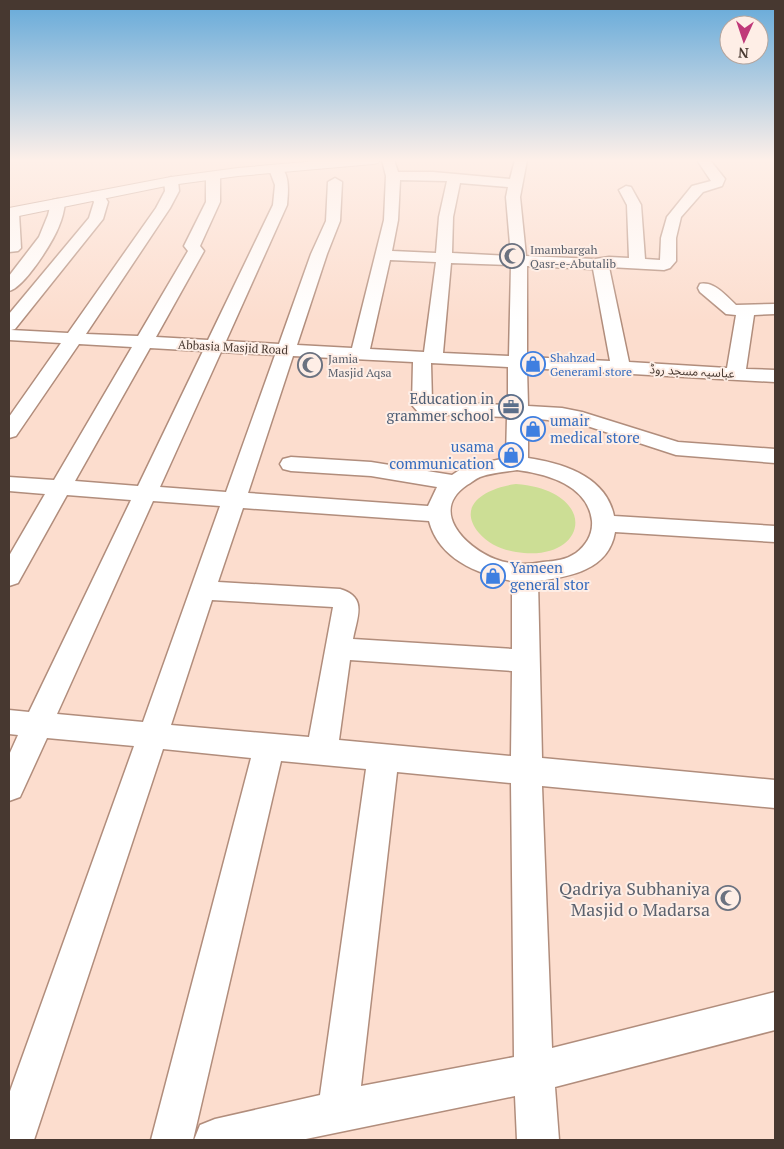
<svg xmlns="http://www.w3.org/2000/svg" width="784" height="1149" font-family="'PT Serif','Noto Sans Arabic',serif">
<rect width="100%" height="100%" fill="#fcddce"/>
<path fill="#ccde95" d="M516,484C602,491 588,564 516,552C503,550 488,544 479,533C454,503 491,487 516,484Z"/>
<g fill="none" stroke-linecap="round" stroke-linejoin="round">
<defs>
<g id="street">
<path d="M382,160H394L398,172H433L510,179L515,160H527L520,197L526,256L595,259L609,257L629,258L627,205L619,190L626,186L631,187L641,205L645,259L660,260L661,238L667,217L692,186L711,181L697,160H710L725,179L722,186L703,192L681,217L676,238V261L670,268L664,270L609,267L629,362L727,368L736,315L726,314L700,292L698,288L700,284C714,281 726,296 736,305L775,304V314L754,315L746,369L775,370V382L527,368L528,406L562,408L582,412L678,442L775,449V463L676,455L578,423L528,418V458C562,463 606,476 614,516L775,526V542L615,532C609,570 569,577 538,581L542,758L775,780V808L542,786L552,1048L775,992V1030L555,1087L559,1140H517L515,1096L301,1140H194L200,1125L215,1119L320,1095L366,769L281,761L193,1140H151L251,758L163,749L34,1140H9V1094L134,746L47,738L20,797L9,801V755L18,735L9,734V710L29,712L131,500L67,495L18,583L9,586V556L45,494L9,491V477L54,480L132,347L79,344L16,436L9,438V417L61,343L9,340V314L89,218L94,202L90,195L92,192H102L108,202L103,219L15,329L11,330L68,333L156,208L165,191L164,181L171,177L178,181L179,191L170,208L86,334L138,336L188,251L184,246L206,202V176L213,172L220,176V202L200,246L204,251L156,337L208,340L273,205L275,185L269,169L276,165C291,169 288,193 287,205L226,341L279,344L311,254L326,221L328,182L335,178L342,182L340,221L327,254L297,345L352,348L384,220L386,176ZM400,180L447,181L439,217L436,253L392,251L398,220ZM460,183L508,187L506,197L511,256L452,253L453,217ZM390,260L436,262L424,352L370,349ZM451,263L511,265L509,356L443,353ZM527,266L593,269L610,361L527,357ZM150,348L203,351L138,486L75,481ZM221,352L275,355L226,492L160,487ZM293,356L413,362L412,405L418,412L425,414L507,417L506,458L464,467L452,475L371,462L291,457L283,459L280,464L283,469L291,471L371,476L437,487L428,506L248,493ZM431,363L508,367V405L432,402ZM517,470C547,474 588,485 592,521C593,535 586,545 576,553C566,560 555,561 543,562C528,565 510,565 495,559C465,547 429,511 467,485C471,483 475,479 480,477C491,473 505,472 517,470ZM153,501L220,506L143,722L57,714ZM243,508L429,521C439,559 477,574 512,581V649L353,639C357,617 368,597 340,589L218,582ZM212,600L333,607L309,737L171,725ZM350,660L512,671L511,756L339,740ZM397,772L511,783L514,1057L361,1086Z"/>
<path d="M58,199L63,200L65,203C64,211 62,219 59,226C53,242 24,288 9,291V276L39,237L48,215L51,203L53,200Z"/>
<polygon points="9,209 17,210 19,213 21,248 18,251 9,252"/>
</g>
<polygon id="secondary" points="328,160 380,160 378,163 373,164 238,176 171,185 9,218 9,208 171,177 238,168"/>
</defs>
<use href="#street" stroke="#b18d7c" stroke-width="3"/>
<use href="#secondary" stroke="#b18d7c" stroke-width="2"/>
<use href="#street" fill="#fff" fill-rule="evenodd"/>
<use href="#secondary" fill="#fff" fill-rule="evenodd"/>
</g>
<linearGradient id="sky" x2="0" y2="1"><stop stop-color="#64a9d9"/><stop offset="0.5" stop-color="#fef0e9"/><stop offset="1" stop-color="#fef0e9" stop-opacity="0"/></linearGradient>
<rect width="784" height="321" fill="url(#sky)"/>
<defs>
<symbol id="mosque-ring" viewBox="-11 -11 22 22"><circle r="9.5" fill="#feeee6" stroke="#6b7280" stroke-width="1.5"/><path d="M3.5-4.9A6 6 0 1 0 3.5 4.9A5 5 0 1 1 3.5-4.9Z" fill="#6b7280"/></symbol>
<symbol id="shop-ring" viewBox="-11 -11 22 22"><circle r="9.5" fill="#feeee6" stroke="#3f7fe0" stroke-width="1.5"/><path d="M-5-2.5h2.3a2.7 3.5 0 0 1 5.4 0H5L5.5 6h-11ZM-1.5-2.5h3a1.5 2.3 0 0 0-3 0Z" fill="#3f7fe0"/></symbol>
<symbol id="office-ring" viewBox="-11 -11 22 22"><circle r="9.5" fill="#feeee6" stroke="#5c6f8a" stroke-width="1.5"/><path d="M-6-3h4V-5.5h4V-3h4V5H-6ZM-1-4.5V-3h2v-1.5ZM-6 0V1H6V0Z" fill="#5c6f8a"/></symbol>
</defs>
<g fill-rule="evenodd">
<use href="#mosque-ring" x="498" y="242" width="28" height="28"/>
<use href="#shop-ring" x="519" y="350" width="28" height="28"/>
<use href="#mosque-ring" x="296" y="351" width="28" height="28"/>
<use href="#office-ring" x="497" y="393" width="28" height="28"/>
<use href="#shop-ring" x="519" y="415" width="28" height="28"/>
<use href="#shop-ring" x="497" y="441" width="28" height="28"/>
<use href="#shop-ring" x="479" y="562" width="28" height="28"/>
<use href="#mosque-ring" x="714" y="884" width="28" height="28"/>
</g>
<g text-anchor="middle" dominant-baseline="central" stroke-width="4" stroke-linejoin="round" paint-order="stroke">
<g font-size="12" fill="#5b616d" stroke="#feeee6" text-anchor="start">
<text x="530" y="249">Imambargah<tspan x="530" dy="14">Qasr-e-Abutalib</tspan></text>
<text x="328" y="358">Jamia<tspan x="328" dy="14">Masjid Aqsa</tspan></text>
</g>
<g font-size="12" fill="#473830" stroke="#feeee6">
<text transform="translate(233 347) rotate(3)">Abbasia Masjid Road</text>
<text transform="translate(692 371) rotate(3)">عباسیہ مسجد روڈ</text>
</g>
<g font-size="12" fill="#366cbe" stroke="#feeee6" text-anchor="start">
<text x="550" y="357">Shahzad<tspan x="550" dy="14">Generaml store</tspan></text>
</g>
<g font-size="15" fill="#4e5e75" stroke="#feeee6" text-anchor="end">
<text x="494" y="398">Education in<tspan x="494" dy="17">grammer school</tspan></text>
</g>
<g font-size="15" fill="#366cbe" stroke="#feeee6" text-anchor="start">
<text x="550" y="420">umair<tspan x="550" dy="17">medical store</tspan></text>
<text x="494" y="446" text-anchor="end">usama<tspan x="494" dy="17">communication</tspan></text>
<text x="510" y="567">Yameen<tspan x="510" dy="17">general stor</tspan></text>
</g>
<g font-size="18" fill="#5b616d" stroke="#feeee6" text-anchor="end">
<text x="710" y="888">Qadriya Subhaniya<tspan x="710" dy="21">Masjid o Madarsa</tspan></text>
</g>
</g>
<rect width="784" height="1149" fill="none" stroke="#473830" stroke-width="20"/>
<g transform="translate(744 40) rotate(183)"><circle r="24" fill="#feeee6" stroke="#b5a59d"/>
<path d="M0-4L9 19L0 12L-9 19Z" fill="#c03979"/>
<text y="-8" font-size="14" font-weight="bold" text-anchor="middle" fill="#473830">N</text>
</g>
</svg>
